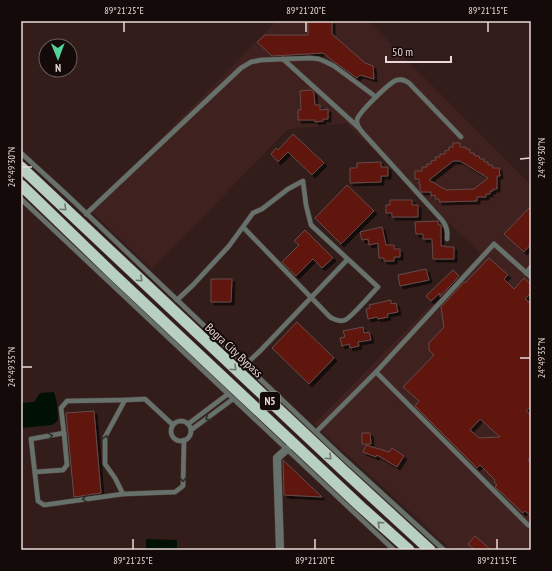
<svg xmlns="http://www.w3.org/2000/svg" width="552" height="571" font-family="'PT Sans Narrow',sans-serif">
<defs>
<filter id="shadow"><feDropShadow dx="3" dy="3" stdDeviation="0" flood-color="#0009"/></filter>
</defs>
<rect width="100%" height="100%" fill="#321d1a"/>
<polygon fill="#3f221f" points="277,21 368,21 531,185 531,550 452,550 314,424 481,254 346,123 287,130 152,269 90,210"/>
<g fill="#001005">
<polygon points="54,392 57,403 58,420 55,423 52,425 21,428 21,403 34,402 40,393"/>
<polygon points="146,539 177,540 177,550 146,550"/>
</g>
<g fill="#611310" stroke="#654c49" fill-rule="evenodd" filter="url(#shadow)">
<polygon points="308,21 332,21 332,34 365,63 373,66 374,79 360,75 357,78 333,61 323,53 272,56 257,42 265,35 308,35"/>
<polygon points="312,90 314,93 315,105 320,105 320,110 328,109 328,119 323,119 323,121 315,122 315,120 298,120 298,110 301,110 300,91"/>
<polygon points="293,134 324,163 312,175 288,152 278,162 271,154 276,148 278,150"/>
<path d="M453,143H460V147H466V149H470V153H474L475,156H479L480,159H484V162H488V165H492L493,168H499L500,176H497V189H493V191H490V194H486V197H477V201L439,202V199H435V195L431,196V192H421L420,190V184H419V179H415V171H422V167H427V164H431V161L436,160L435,157H440V154H445V151L449,150V147H453ZM453,161H460L488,178L474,189L446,190L429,180Z"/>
<polygon points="381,162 381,167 388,167 388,176 381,176 381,182 350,183 350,168 357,168 357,163"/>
<polygon points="347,185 374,211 341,244 315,218"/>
<polygon points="390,200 412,200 412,205 418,205 418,217 392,217 392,213 386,213 386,205 390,205"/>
<polygon points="531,206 531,244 524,252 504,234"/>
<polygon points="438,221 438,225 441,225 441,246 446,246 446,247 454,247 454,259 433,259 432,239 423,239 423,234 416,234 415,222"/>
<polygon points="382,227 386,245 394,245 394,249 400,249 400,257 394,257 394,261 384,261 384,258 379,258 378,243 369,245 368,239 362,240 360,232"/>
<polygon points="305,230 333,258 322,268 313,259 296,276 282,262 299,245 294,241"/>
<path d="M489,258L508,275L504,279L514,289L524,278L531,285V293L525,299L531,304V406L526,411L531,415V456L528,460L531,462V516L525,511L523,513L505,496L495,487L497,485L494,482L495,480L480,465L477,468L415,406L419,401L403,387L434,355L429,350V343L444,327L441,307L464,282L465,283ZM480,419L500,437L479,438L470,430Z"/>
<polygon points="426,269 429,280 400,286 398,275"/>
<polygon points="453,270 459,276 440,297 440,293 431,301 426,296"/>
<polygon points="211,279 232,279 231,302 211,302"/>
<polygon points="391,300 391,304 396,303 398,312 387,314 388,317 378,319 377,317 368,319 366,309 370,308 369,305"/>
<polygon points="297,322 334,358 309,384 272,348"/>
<polygon points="363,327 364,333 369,332 371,340 358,342 359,346 350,348 349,344 342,346 340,338 345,337 343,331"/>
<polygon points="94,411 101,493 74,497 66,413"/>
<polygon points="362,433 370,433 371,444 362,444"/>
<polygon points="366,445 389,452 392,448 404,456 397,467 377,455 376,457 363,452"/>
<polygon points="283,460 322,497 284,495"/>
<polygon points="475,536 491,550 475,550 468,544"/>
</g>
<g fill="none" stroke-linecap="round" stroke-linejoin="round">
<defs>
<g id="service">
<polyline points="283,59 358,127"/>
<polyline points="21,153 67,195 341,456 444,550"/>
<polyline points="21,199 394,550"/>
<polyline points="86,214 241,68 251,62 261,60 310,58 319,59 326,62 334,66 376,97"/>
<path d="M447,239C448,232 447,226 442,220L363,133C360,129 356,126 357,120C358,113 390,82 397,80C401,79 405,80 409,83L461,137"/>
<polyline points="526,273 531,267"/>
<path d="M177,300L193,285L229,246L253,213L262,209L288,189L303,181L306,205L311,225L378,287C372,293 351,318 345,320C340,322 335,320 330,317L243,227"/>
<polyline points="245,365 260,351 347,260"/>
<polyline points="376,372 528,525 531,526"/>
<circle cx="181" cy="431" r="10"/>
<polyline points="188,424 228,394"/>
<polyline points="173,425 145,399 125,400 105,437 105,464 115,478 123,494 175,492 183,486 184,440"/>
<polyline points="191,430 233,399"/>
<polyline points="316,432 376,372 494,244 531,277"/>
<polyline points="35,472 63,470 67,465 64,433"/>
<polyline points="123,494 44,505 38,501 31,439 64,433 61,408 67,401 125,400"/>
</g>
<polyline id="minor" points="280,550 277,458 287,449"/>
<g id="trunk">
<polyline points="21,167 343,470 430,550"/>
<polyline points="21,185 115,276 361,507 409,550"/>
</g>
</defs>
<use href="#service" stroke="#4f3b38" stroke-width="5.5"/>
<use href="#minor" stroke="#4f3b38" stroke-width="9"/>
<use href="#trunk" stroke="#4f3b38" stroke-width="12"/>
<use href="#service" stroke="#67716b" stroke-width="4.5"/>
<use href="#minor" stroke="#67716b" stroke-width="8"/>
<use href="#trunk" stroke="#b8d0c2" stroke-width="11"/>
</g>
<defs><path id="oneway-chevron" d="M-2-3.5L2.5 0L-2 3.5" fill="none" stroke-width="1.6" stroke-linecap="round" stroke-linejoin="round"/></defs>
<g stroke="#6e776f">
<use href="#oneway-chevron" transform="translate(64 208) rotate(43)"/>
<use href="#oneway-chevron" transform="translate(140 279) rotate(43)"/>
<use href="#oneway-chevron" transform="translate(234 368) rotate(43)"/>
<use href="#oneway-chevron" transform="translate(329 457) rotate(43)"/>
<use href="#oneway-chevron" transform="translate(380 524) rotate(-138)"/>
</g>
<g stroke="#312e2b">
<use href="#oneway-chevron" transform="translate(208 418) rotate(144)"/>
<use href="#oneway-chevron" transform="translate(50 436) rotate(-10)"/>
<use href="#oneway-chevron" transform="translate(106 438) rotate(-77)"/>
<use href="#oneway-chevron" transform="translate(183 479) rotate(90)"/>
<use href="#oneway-chevron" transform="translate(85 499) rotate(172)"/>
</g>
<path fill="none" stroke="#e8d9d6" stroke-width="1.5" d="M124,22V32M306,22V32M488,22V32M520,159L530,158M22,167H32M520,358H530M22,367H32M133,539V549M315,539V549M497,539V549"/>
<g text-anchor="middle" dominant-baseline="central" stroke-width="4" stroke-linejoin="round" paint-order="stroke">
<rect fill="#140a09" stroke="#a89b98" stroke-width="1" x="260" y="392" width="20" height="18" rx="3"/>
<g font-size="11" font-weight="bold" fill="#e8d9d6">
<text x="270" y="401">N5</text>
</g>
<g font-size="12" fill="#e8d9d6" stroke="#140a09">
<text transform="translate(234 350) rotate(43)">Bogra City Bypass</text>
</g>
</g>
<rect width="552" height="571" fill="none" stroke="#140a09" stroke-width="44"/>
<g transform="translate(58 58) rotate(179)"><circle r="19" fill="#140a09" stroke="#695d5b"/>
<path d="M0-3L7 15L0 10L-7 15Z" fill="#52d397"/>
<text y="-6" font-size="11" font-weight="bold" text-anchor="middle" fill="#e8d9d6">N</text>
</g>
<path d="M386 56v6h65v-6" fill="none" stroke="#e8d9d6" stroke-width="2"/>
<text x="392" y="56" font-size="12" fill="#e8d9d6" stroke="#140a09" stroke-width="3" paint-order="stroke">50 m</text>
<rect x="22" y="22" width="508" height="527" fill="none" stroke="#e8d9d6" stroke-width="1.5"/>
<g font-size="10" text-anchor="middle" fill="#e8d9d6">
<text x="124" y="14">89°21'25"E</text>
<text x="306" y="14">89°21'20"E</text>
<text x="488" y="14">89°21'15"E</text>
<text transform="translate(541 158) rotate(-90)" y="4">24°49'30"N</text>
<text transform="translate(11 167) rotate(-90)" y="4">24°49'30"N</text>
<text transform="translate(541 358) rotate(-90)" y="4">24°49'35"N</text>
<text transform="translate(11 367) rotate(-90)" y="4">24°49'35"N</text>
<text x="133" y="564">89°21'25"E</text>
<text x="315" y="564">89°21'20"E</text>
<text x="497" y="564">89°21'15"E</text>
</g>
</svg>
